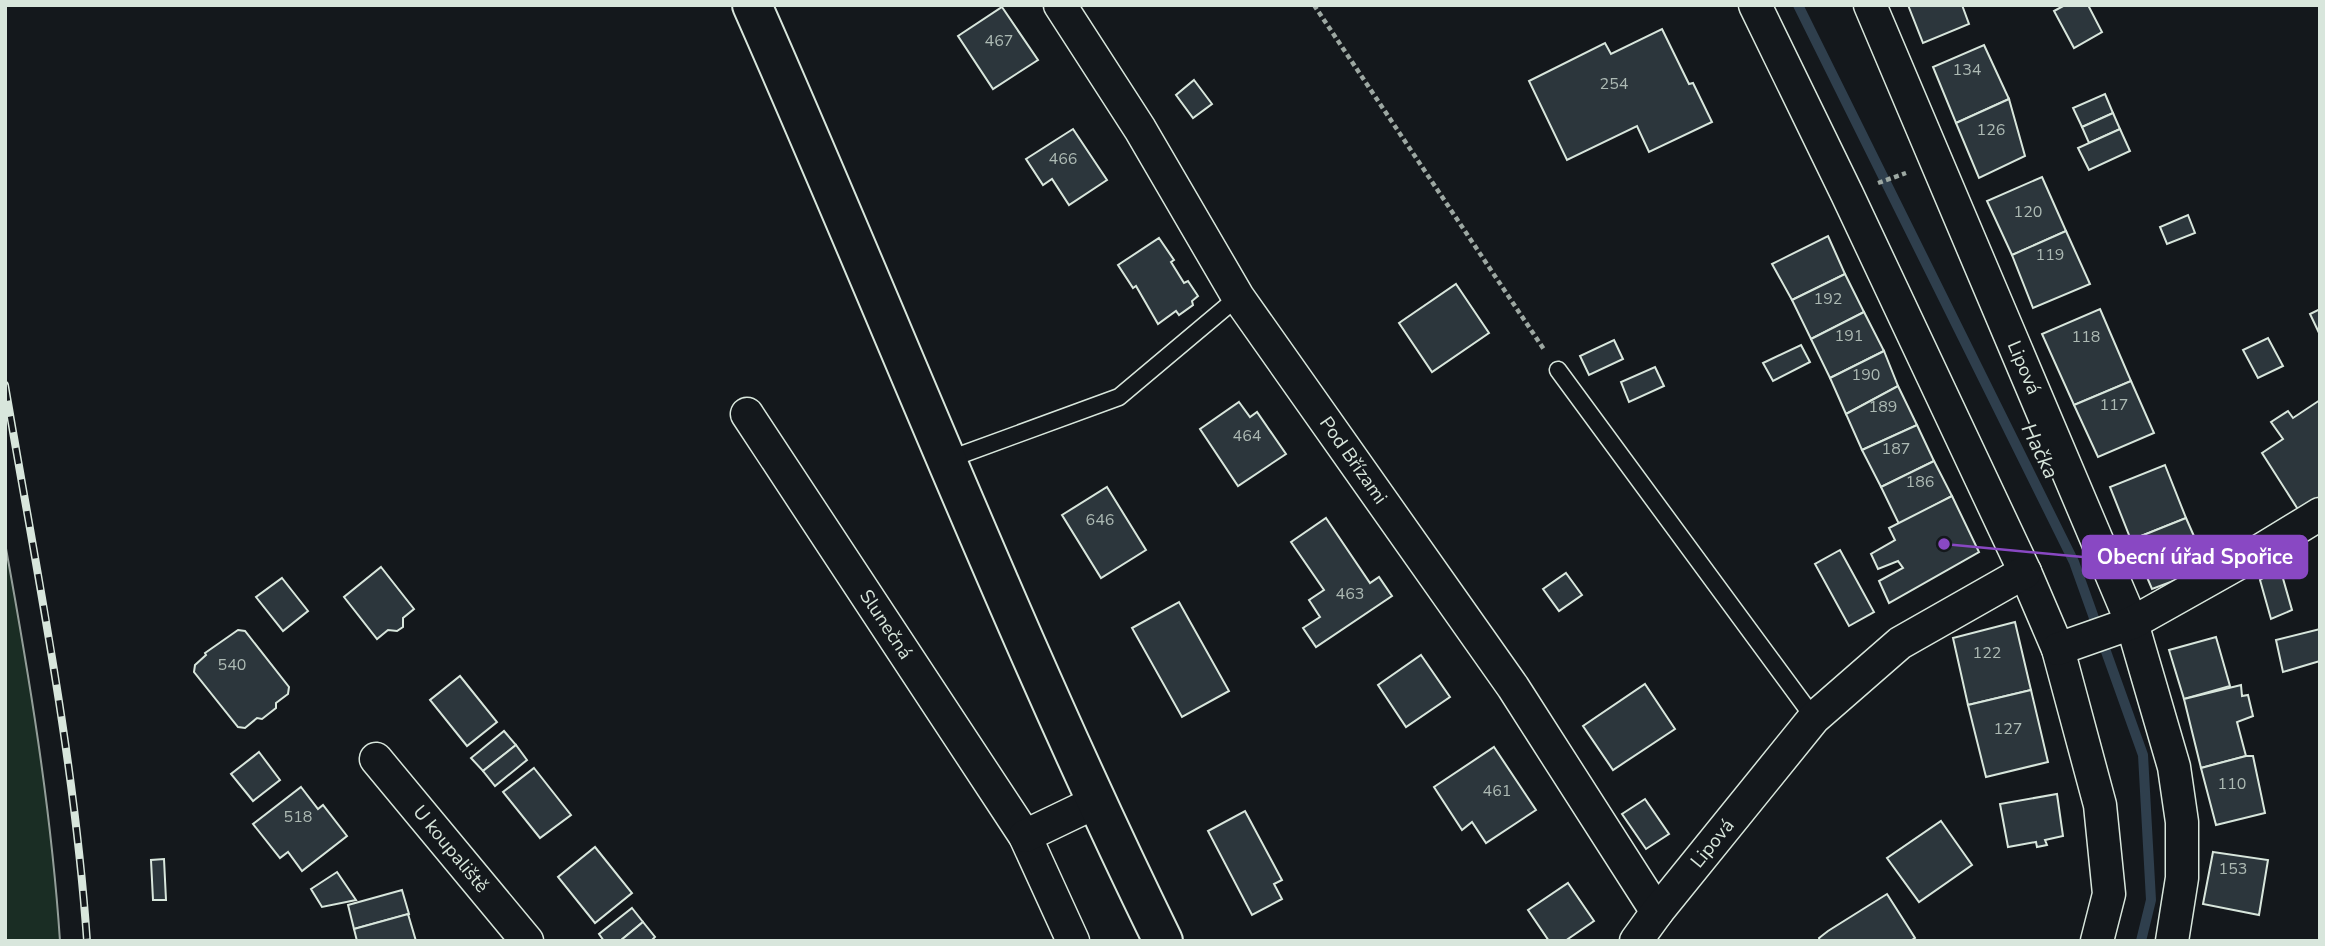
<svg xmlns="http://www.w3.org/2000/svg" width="2325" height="946" font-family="'Nunito Sans',sans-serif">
<rect width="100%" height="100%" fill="#14181c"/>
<path fill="#1a2d24" stroke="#939e99" stroke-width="2" d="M5,543C29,675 51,807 60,941H5Z"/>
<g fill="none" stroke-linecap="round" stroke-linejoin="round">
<polyline stroke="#2f3f4d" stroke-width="10" points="1798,5 2074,562 2143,755 2151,900 2141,941"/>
</g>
<g fill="#2c363c" stroke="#d8e6dc" stroke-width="2">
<polygon points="1908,5 1962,5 1969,24 1923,43"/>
<polygon points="2065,5 2088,5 2102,32 2074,48 2054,11"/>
<polygon points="1002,7 1038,60 993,89 958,36"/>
<polygon points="1662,29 1689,84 1693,83 1712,122 1649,152 1637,126 1567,160 1529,81 1605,43 1611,54"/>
<polygon points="1984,45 2009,99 1956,123 1933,67"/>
<polygon points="1194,80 1212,104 1193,118 1176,95"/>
<polygon points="2105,94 2113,113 2082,127 2073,108"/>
<polygon points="2009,99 2025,156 1979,178 1956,123"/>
<polygon points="2113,113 2120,129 2089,143 2082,127"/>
<polygon points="1073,129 1107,180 1069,205 1052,179 1043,185 1026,159"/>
<polygon points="2120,129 2130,151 2089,170 2078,148"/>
<polygon points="2042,177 2066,231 2012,255 1987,201"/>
<polygon points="2188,215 2195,233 2167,244 2160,227"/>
<polygon points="2066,231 2090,284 2033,308 2012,255"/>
<polygon points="1828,236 1845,274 1792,300 1772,264"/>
<polygon points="1159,238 1174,260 1171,262 1184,283 1188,281 1198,296 1192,301 1193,305 1179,315 1176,311 1158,324 1136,286 1133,288 1118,265"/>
<polygon points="1845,274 1864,312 1811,339 1792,300"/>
<polygon points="1456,284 1489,333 1432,372 1399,323"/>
<polygon points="2100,309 2131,381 2074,405 2042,334"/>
<polygon points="2320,309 2320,335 2310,314"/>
<polygon points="1864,312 1884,351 1830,378 1811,339"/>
<polygon points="2268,338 2283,366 2258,378 2243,350"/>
<polygon points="1614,340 1623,359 1589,375 1580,356"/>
<polygon points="1801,345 1810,362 1773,381 1763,363"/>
<polygon points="1884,351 1898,386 1846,414 1830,378"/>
<polygon points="1655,367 1664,386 1629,402 1621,382"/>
<polygon points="2131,381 2154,433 2098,457 2074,405"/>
<polygon points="1898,386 1917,425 1862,450 1846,414"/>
<polygon points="2320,400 2320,497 2299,511 2262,453 2283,439 2271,422 2288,411 2293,418"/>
<polygon points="1239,402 1250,417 1257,412 1286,454 1238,486 1200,429"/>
<polygon points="1917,425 1934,461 1881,487 1862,450"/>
<polygon points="1934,461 1952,496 1899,524 1881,487"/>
<polygon points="2165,465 2186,518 2131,540 2110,487"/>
<polygon points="1107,487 1146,550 1101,578 1062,515"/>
<polygon points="1952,496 1979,552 1889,603 1879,581 1903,568 1898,561 1878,569 1871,554 1895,540 1889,528"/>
<polygon points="1326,518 1370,583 1379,577 1392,596 1316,647 1303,628 1320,617 1309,600 1324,590 1291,542"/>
<polygon points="2186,518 2208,568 2152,589 2131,540"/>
<polygon points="1840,550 1874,612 1849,626 1815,564"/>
<polygon points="381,567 414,609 403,618 403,627 397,631 388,630 377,639 344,597"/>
<polygon points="2280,568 2292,610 2271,619 2260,580"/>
<polygon points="1566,573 1582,595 1559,611 1543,589"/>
<polygon points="282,578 308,611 283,631 256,597"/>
<polygon points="1179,602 1229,691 1182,717 1132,628"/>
<polygon points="2015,622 2031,690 1968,705 1953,638"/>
<polygon points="2320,629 2320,661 2283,672 2276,640"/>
<polygon points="238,630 245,631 289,687 288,694 276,703 276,708 262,719 257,718 245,728 238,727 194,672 195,665 206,655 205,653"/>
<polygon points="2216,637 2230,686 2184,699 2169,650"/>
<polygon points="1421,655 1450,697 1406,727 1378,685"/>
<polygon points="460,676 497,722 467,746 430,700"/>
<polygon points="1645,684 1675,729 1613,770 1583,726"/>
<polygon points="2241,685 2242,696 2248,695 2253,716 2237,722 2246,756 2201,768 2184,699"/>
<polygon points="2031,690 2048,762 1986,777 1968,705"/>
<polygon points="504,731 516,745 483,771 471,758"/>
<polygon points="516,745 527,760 495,786 483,771"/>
<polygon points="1494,747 1536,810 1486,843 1472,822 1462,830 1434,787"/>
<polygon points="259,752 280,780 253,801 231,774"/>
<polygon points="2246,756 2253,756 2265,813 2216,825 2201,768"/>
<polygon points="534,768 571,815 540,838 503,792"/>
<polygon points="301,787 318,809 323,805 347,836 302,871 288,852 280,858 253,824"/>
<polygon points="2057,794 2063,836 2045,840 2047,845 2037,847 2036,842 2008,847 2000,804"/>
<polygon points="1645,799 1669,834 1646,849 1622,814"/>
<polygon points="1245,811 1282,880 1274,884 1282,899 1252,915 1208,831"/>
<polygon points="1941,821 1972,865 1919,902 1887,858"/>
<polygon points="595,847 632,893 595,923 558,877"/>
<polygon points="2213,852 2268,860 2259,915 2203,904"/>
<polygon points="164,859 166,900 153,900 151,860"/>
<polygon points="337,872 356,900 322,907 311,889"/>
<polygon points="1568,883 1594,921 1565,941 1549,941 1528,910"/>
<polygon points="402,890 409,914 354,929 348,905"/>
<polygon points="1887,894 1915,938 1910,941 1820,941 1819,938 1828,931"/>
<polygon points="632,908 643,922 620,941 604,941 599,934"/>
<polygon points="408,914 416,941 357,941 354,929"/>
<polygon points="643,922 655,937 651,941 620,941"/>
</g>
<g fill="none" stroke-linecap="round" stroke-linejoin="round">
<defs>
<g id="service">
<polyline points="1558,370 1814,718"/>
<polyline points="947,460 1119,397 1238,297"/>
</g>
<g id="minor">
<path id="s1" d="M1060,5L1140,129L1238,297L1513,687L1657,912"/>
<polyline points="1755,5 1847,194 2025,572 2058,649 2100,805 2109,894 2097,941"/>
<path id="s2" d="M1870,5L2132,623L2174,767L2182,822V878L2172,941"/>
<path id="s3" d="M747,414L1025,836L1073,941"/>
<polyline points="2058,649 2132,623 2253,555 2320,514"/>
<path id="s4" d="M376,759L527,941"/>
<polyline points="1025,836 1096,802"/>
<path id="s5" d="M1636,941L1657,912L1814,718L1900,643L2025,572"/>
</g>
<path id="tertiary" d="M752,5C890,317 1013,635 1163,941"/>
</defs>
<use href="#service" stroke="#d8e6dc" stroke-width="19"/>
<use href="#minor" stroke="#d8e6dc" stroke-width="35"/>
<use href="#tertiary" stroke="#d8e6dc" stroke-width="42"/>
<g stroke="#9da8a2" stroke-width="4.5" stroke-dasharray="5 3.5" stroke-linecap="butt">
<polyline points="1314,5 1545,351"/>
<polyline points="1878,183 1906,173"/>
</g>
<use href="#service" stroke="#14181c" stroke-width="16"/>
<use href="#minor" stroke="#14181c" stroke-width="32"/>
<use href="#tertiary" stroke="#14181c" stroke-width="38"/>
<defs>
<path id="rail" d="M5,385C36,569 74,754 87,941"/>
</defs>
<use href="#rail" stroke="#d8e6dc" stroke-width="8"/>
<use href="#rail" stroke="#14181c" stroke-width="5" stroke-dasharray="16" stroke-linecap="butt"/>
</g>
<g text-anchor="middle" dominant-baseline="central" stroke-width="5" stroke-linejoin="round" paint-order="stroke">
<g font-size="16" fill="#adbab4">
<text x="999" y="41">467</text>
<text x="1967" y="70">134</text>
<text x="1614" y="84">254</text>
<text x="1991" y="130">126</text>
<text x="1063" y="159">466</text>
<text x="2028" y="212">120</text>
<text x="2050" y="255">119</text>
<text x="1828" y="299">192</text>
<text x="1849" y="336">191</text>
<text x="2086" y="337">118</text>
<text x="1866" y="375">190</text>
<text x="2114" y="405">117</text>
<text x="1883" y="407">189</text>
<text x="1247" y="436">464</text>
<text x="1896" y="449">187</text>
<text x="1920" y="482">186</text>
<text x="1100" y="520">646</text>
<text x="1350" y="594">463</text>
<text x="1987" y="653">122</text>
<text x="232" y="665">540</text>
<text x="2008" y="729">127</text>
<text x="2232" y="784">110</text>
<text x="1497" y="791">461</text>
<text x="298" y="817">518</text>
<text x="2233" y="869">153</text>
</g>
<g font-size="19" fill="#d8e6dc" stroke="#14181c">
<text stroke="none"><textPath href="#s2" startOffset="394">Lipová</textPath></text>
<text stroke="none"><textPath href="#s1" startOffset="542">Pod Břízami</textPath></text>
<text stroke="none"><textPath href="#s3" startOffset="252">Slunečná</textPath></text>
<text stroke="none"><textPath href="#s5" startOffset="124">Lipová</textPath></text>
<text stroke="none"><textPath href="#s4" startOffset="117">U koupaliště</textPath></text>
</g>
<g font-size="21" font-style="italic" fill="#d8e6dc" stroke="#14181c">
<text transform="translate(2040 451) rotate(64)">Hačka</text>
</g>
</g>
<path fill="none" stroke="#8948c3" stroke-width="2.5" d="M1944 544L2083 557"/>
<circle fill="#8948c3" stroke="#14181c" stroke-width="2.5" cx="1944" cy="544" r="7"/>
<rect fill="#8948c3" stroke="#8948c3" stroke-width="2.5" x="2083" y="536" width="224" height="42" rx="7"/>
<g font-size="21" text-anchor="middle" font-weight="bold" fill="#fff">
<text x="2195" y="564">Obecní úřad Spořice</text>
</g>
<rect width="2325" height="946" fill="none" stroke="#d8e6dc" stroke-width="14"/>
</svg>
